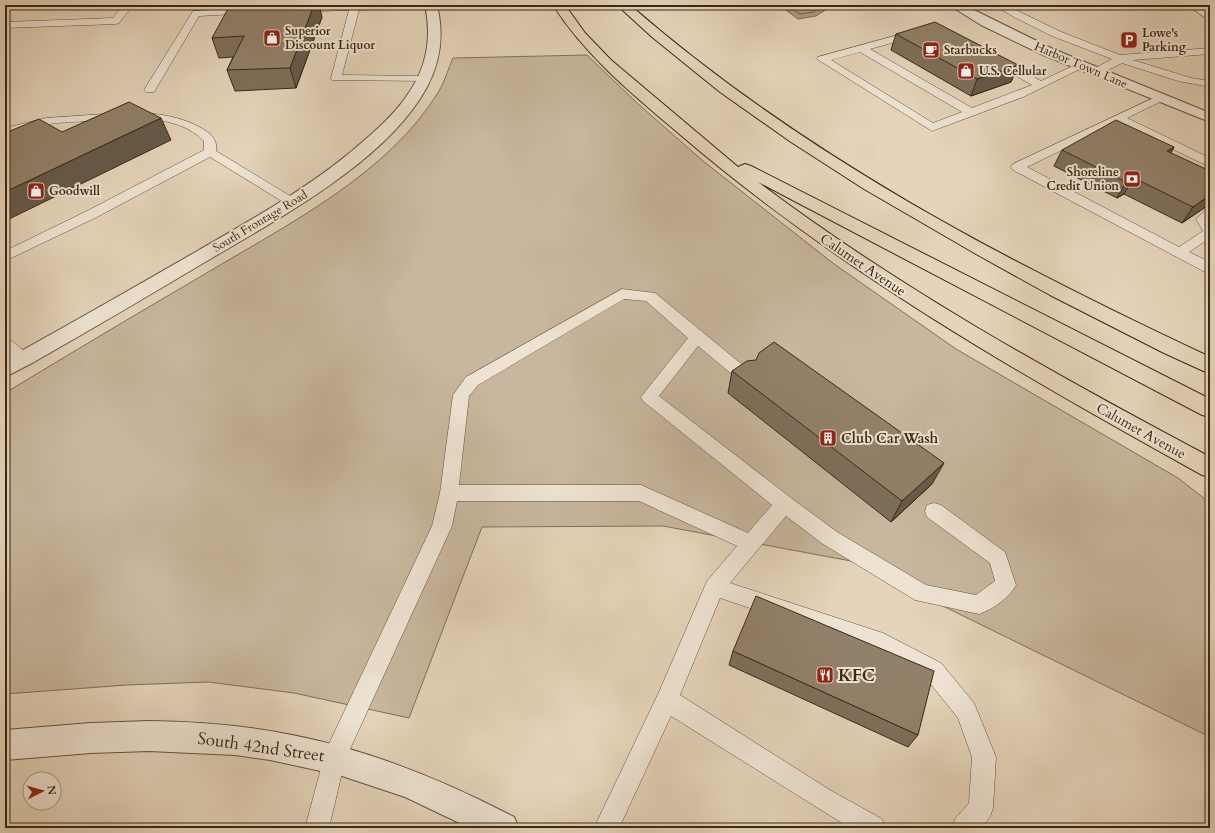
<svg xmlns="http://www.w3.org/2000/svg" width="1215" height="833" font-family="Cardo,serif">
<rect width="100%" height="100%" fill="#e5d4ba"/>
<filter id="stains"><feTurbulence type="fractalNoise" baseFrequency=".005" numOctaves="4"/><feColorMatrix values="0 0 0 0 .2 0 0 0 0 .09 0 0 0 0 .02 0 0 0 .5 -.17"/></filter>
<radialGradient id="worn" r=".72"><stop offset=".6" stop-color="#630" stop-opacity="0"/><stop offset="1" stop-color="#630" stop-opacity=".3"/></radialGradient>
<path fill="#c8b79e" stroke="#807058" d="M587,55L636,102L703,161L834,264L956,349L1178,478L1210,503V737L851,561L663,526L482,527L409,718L294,693L208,682L127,685L5,694V393C71,353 138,313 205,274C285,226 389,174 439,91C445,81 448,69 453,58Z"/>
<polygon fill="#ab9a81" stroke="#7d6c55" points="779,5 833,5 816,16 798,19"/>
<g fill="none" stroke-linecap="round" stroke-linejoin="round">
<polyline stroke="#72614a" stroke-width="1" points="786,5 800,14 814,12 825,5"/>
<defs>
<g id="service">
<polygon points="123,5 133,5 119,23 116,24 5,28 5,22 113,18"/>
<polygon points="329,5 412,5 407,8 359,10 342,75 424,76 428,77 429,79 428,81 332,80 331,78 349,10 297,12 292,9 297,6"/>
<polygon points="994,5 1006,5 1059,31 1120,55 1210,48 1210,54 1133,60 1191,78 1210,81 1210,87 1178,81 1122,63 1100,74 1092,74 1091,72 1092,70 1112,59 1052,36 1014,17"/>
<polygon points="1187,5 1198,5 1210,13 1210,21"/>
<polygon points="249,8 254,11 252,13 199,16 154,92 146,92 144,90 193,11"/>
<path d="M916,30L920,31L921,33L920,35L870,49L972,108L1032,85L992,62L991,60L992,58H1000L1041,81L1077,64L1081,63L1086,66L1023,97L932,131L817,59L818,57ZM860,52L962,112L933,123L831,60Z"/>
<polygon points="1160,95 1166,98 1164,100 1127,118 1210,158 1210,167 1118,123 1027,167 1179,247 1203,231 1196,219 1205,211 1210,210 1210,238 1189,252 1210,262 1210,272 1203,271 1013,170 1011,167 1013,164"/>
<path d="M119,113C149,112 177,114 203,129C211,134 218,140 216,151L300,202L298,205H288L210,157L97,217L5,261V251L87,211L204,150V141C175,112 129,119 92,121C74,122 55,122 37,126C26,128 16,133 5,136V128L46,118Z"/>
<path d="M622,289L655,293L751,372L753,376L751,380L745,382L739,380L698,346L659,396L791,498L837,532L926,585L976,595L995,581L990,563L927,517L925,511L927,505L934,503L941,505L1005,552L1016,585C1010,597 992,610 979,614L915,600L823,544L786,516L730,583L883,633L941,663L974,703L996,757L993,808L990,817L980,828H952L955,819L969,803L972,757L958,718L925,677L878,651L720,598L680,695L830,790L882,819L885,828H850L671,716L619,828H594L659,692L707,581L737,546L639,501H457L452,526L345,760L329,828H305L326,750L432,526L440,493L453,395L466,377ZM624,299L646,301L688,338L641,397L643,401L772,505L748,533L641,485H459L469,396L478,385Z"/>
<path d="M5,338C14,341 25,351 30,359L28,363C17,366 12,359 5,353Z"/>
</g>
<g id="minor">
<path d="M425,5H437C444,34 441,61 427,87C388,160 281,217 212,258C153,293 94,328 34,362L5,377V360C70,324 135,287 199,250C258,216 317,183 367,138C382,125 397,111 408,94C427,67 432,37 425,5Z"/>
<polygon points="949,5 964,5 1053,49 1210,113 1210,122 1043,55 981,25"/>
</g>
<path id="tertiary" d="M149,721C287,722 393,754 514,817L519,828H470L405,797L339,775L270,760L235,755L149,751L91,753L5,760V730L91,723Z"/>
<g id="primary">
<path d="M553,5H565L585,33L611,60L738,167L745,164L751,166L1210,399V417L1202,415L758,182C900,289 1054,374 1210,457V477L1202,475C1021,375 841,272 683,137C636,97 587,58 553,5Z"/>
<path d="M617,5H630C802,155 1005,261 1210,357V374L1164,353L1050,295L976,254L864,189L791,142L720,92L652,37Z"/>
</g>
</defs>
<use href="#service" stroke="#64533d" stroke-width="1"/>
<use href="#minor" stroke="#64533d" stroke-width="2"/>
<use href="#tertiary" stroke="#64533d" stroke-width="2"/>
<use href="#primary" stroke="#392813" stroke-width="2"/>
<use href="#service" fill="#eee3d2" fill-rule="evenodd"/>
<use href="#minor" fill="#eee3d2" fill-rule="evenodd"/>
<use href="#tertiary" fill="#eee3d2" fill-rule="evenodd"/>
<use href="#primary" fill="#e5d4ba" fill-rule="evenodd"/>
</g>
<g fill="#7e6f5b" stroke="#392813">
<polygon points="322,17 296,88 235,91 227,70 233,57 219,58 212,38"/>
<polygon points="896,34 1018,65 1011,82 971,96 891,50"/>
<polygon points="1174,147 1171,153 1210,204 1182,223 1124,194 1117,198 1054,166 1062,150"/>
<polygon points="732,371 932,484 891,522 728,393"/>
<polygon points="733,651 918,735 908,747 729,665"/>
</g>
<g fill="#665a4a" stroke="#392813">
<polygon points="314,5 319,5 322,17 296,88 290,68"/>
<polygon points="1018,65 1011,82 971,96 977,79"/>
<polygon points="161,118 171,140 5,221 5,192"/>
<polygon points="1174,147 1165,162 1167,151"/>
<polygon points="1134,178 1124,194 1117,198 1126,182"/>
<polygon points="1210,195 1210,204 1182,223 1193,207"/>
<polygon points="944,463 932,484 891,522 902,501"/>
</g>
<g fill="#92816a" stroke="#392813">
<polygon points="230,5 314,5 290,68 227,70 244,36 212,38"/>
<polygon points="935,22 1018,65 977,79 896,34"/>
<polygon points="129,102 161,118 5,192 5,133 39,119 62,132"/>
<polygon points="1116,120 1174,147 1167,151 1210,171 1210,195 1193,207 1134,178 1126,182 1062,150"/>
<polygon points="774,342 944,463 902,501 732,371 747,361 756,360 759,353"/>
<polygon points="756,596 934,671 918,735 733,651"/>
</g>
<defs>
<symbol id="shop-square" viewBox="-11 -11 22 22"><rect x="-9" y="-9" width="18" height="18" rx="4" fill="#8f2418" stroke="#eee3d2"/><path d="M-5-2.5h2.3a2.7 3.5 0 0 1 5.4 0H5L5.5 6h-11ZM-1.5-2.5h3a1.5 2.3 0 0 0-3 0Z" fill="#fff"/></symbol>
<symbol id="parking-square" viewBox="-11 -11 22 22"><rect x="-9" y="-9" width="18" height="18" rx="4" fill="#8f2418" stroke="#eee3d2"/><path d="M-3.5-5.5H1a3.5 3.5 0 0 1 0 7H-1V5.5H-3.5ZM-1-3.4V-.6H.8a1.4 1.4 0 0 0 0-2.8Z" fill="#fff"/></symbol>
<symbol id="cafe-square" viewBox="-11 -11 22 22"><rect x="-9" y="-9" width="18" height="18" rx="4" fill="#8f2418" stroke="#eee3d2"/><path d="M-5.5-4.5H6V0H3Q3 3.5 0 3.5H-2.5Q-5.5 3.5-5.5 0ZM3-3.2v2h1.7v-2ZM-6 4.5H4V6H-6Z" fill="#fff"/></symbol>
<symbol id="bank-square" viewBox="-11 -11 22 22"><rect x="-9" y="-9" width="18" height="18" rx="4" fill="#8f2418" stroke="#eee3d2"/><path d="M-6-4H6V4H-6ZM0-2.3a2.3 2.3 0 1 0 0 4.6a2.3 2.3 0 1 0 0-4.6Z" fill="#fff"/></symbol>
<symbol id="building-square" viewBox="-11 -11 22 22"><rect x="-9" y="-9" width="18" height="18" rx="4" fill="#8f2418" stroke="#eee3d2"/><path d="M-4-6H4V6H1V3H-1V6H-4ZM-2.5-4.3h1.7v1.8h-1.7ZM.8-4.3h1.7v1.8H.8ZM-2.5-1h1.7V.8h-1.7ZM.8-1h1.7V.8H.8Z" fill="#fff"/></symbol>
<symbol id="restaurant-square" viewBox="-11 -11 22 22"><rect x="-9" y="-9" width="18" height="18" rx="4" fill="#8f2418" stroke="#eee3d2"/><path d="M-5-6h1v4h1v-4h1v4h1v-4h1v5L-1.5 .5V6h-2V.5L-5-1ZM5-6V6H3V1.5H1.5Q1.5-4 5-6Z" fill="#fff"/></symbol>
</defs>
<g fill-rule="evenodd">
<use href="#shop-square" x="262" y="28" width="20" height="20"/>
<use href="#parking-square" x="1119" y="30" width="20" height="20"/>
<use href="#cafe-square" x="921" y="40" width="20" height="20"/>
<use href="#shop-square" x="956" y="61" width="20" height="20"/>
<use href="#bank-square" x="1122" y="169" width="20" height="20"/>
<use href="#shop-square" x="26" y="181" width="20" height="20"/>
<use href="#building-square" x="818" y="428" width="20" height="20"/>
<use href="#restaurant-square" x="815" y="665" width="20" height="20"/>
</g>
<g text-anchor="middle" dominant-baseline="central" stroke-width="4" stroke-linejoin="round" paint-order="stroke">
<g font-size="12" font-weight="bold" fill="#392813" stroke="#eee3d2" text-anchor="start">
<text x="285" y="31">Superior<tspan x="285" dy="14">Discount Liquor</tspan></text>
<text x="1142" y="33">Lowe's<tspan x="1142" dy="14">Parking</tspan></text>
<text x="944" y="50">Starbucks</text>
<text x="979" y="71">U.S. Cellular</text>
<text x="1119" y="172" text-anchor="end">Shoreline<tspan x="1119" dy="14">Credit Union</tspan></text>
<text x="49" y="191">Goodwill</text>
</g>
<g font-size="12" fill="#392813" stroke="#eee3d2">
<text transform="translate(1081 65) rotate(23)">Harbor Town Lane</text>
<text transform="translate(260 221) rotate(-31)">South Frontage Road</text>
</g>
<g font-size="14" fill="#392813" stroke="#eee3d2">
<text transform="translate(863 265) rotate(34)">Calumet Avenue</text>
<text transform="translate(1141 431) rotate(29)">Calumet Avenue</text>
</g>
<g font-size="14" font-weight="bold" fill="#392813" stroke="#eee3d2" text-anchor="start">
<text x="841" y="438">Club Car Wash</text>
</g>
<g font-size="17" font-weight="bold" fill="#392813" stroke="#eee3d2" text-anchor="start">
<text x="838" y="675">KFC</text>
</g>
<g font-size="17" fill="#392813" stroke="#eee3d2">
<text transform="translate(261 747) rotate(8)">South 42nd Street</text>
</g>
</g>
<rect width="1215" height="833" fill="none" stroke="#e5d4ba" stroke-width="20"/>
<rect x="6" y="6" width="1203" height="821" fill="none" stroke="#392813" stroke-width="2"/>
<rect x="10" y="10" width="1195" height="813" fill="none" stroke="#392813"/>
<g transform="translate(42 791) rotate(84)"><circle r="19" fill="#eee3d2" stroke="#a69886"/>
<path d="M0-3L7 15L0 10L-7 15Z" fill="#8f2418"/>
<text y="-6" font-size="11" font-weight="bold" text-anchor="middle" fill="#392813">N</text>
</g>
<rect width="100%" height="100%" filter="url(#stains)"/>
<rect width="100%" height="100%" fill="url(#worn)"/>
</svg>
